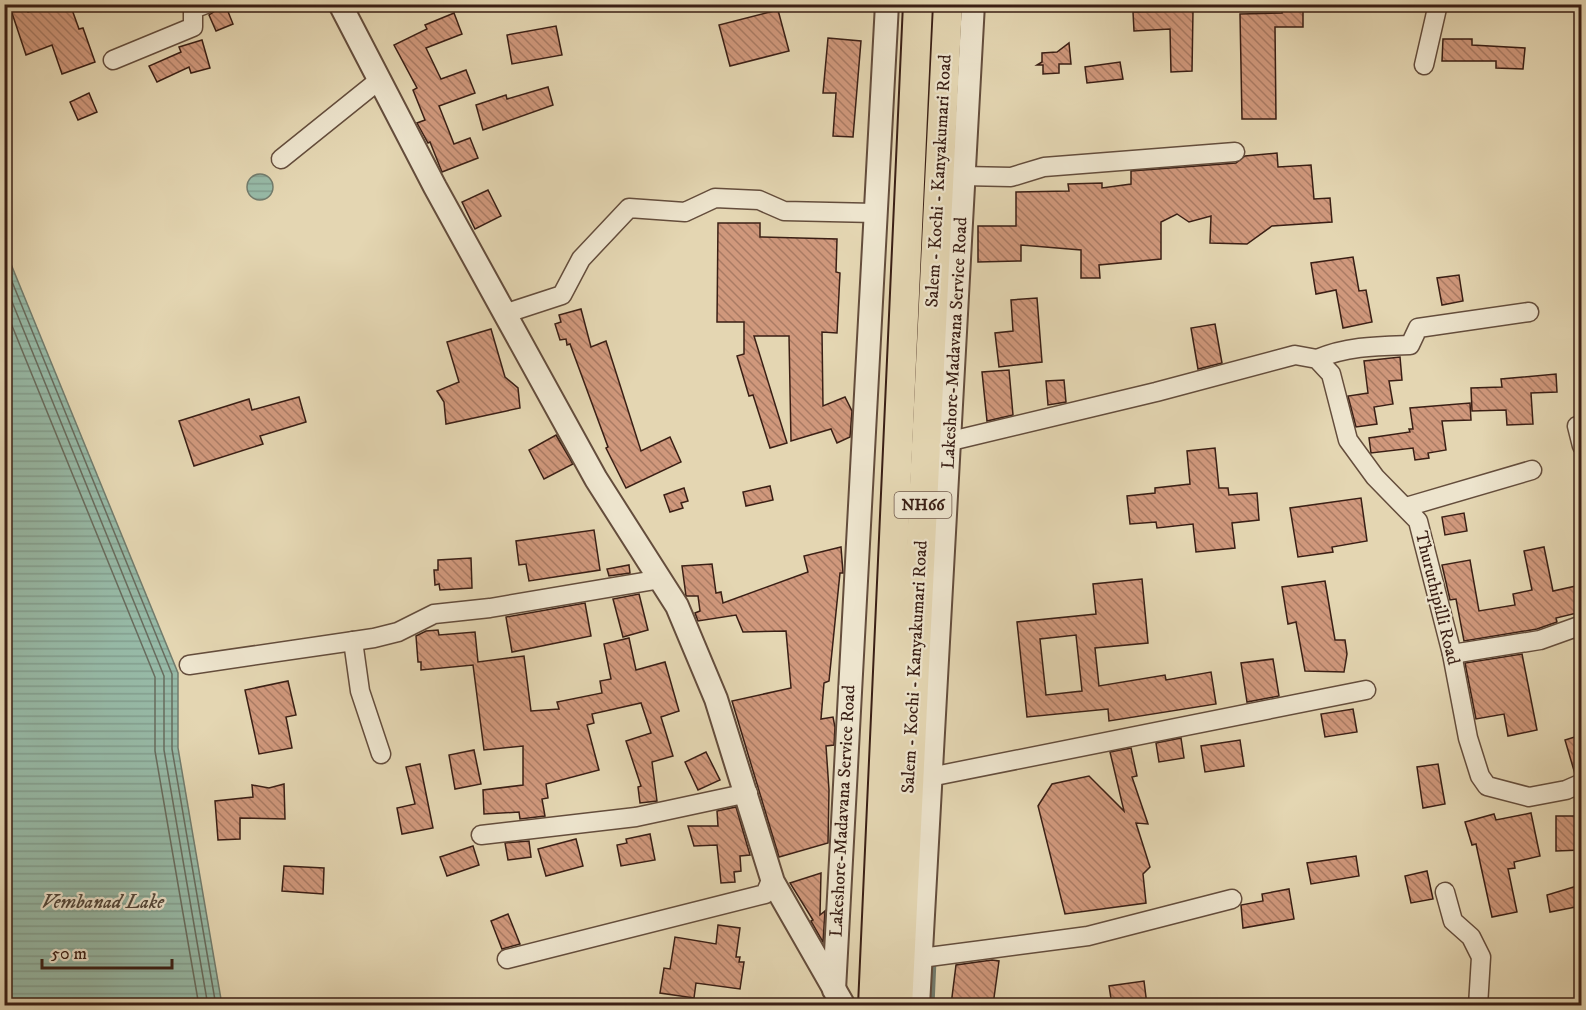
<svg xmlns="http://www.w3.org/2000/svg" width="1586" height="1010" font-family="'IM FELL DW Pica',serif">
<defs>
<pattern id="water-rules" width="6" height="5" patternUnits="userSpaceOnUse" patternTransform="scale(1.5)"><rect width="6" height="5" fill="#97baa7"/><path d="M0 2.5h6" fill="none" stroke="#839f8f"/></pattern>
<pattern id="building-back-hatch" width="6" height="6" patternUnits="userSpaceOnUse" patternTransform="scale(1.5)"><rect width="6" height="6" fill="#d0987c"/><path d="M-1 5l2 2M0 0l6 6M5-1l2 2" fill="none" stroke="#aa7b64"/></pattern>
</defs>
<rect width="100%" height="100%" fill="#e4d6b2"/>
<filter id="stains"><feTurbulence type="fractalNoise" baseFrequency=".00333" numOctaves="4"/><feColorMatrix values="0 0 0 0 .2 0 0 0 0 .09 0 0 0 0 .02 0 0 0 .5 -.17"/></filter>
<radialGradient id="worn" r=".72"><stop offset=".6" stop-color="#630" stop-opacity="0"/><stop offset="1" stop-color="#630" stop-opacity=".3"/></radialGradient>
<g fill="url(#water-rules)" stroke="#727c6d" stroke-width="1.5">
<circle cx="260" cy="187" r="13"/>
<polygon points="4,247 178,673 178,748 222,1005 5,1005"/>
</g>
<g fill="none" stroke-linecap="round" stroke-linejoin="round">
<g stroke="#686c5e" stroke-width="1.5">
<polyline points="4,262 172,674 172,749 216,1006"/>
<polyline points="4,282 164,676 164,750 208,1006"/>
<polyline points="4,306 155,677 155,751 199,1006"/>
</g>
<polyline stroke="#727c6d" stroke-width="5" points="932,1006 934,960"/>
</g>
<g fill="url(#building-back-hatch)" stroke="#3a1f15" stroke-width="1.5" fill-rule="evenodd">
<polygon points="9,4 25,4 28,12 51,4 70,4 79,29 83,28 95,62 62,74 52,45 26,55"/>
<polygon points="217,4 225,4 233,24 216,31 209,15 215,11"/>
<polygon points="1282,4 1303,4 1303,27 1275,27 1276,119 1242,119 1240,14 1282,13"/>
<polygon points="778,10 789,51 730,66 719,25"/>
<polygon points="1193,11 1192,71 1171,72 1170,29 1134,31 1133,12"/>
<polygon points="454,13 462,34 426,48 441,79 466,70 475,93 439,106 454,144 470,138 478,158 442,172 430,142 428,143 417,123 425,120 413,90 417,88 394,45 427,29 425,25"/>
<polygon points="556,26 562,55 512,64 507,35"/>
<polygon points="828,38 861,41 853,137 833,136 836,93 823,93"/>
<polygon points="1443,39 1472,39 1472,45 1525,48 1523,69 1496,68 1496,61 1442,61"/>
<polygon points="202,40 210,68 191,73 189,67 157,82 149,66 181,52 179,47"/>
<polygon points="1069,43 1071,64 1059,64 1059,73 1043,74 1043,65 1037,65 1042,62 1042,53 1057,52"/>
<polygon points="1120,62 1123,79 1087,83 1085,67"/>
<polygon points="548,87 553,105 483,130 476,105 506,95 507,99"/>
<polygon points="89,93 97,112 78,120 70,102"/>
<polygon points="1277,153 1278,167 1311,165 1314,199 1330,198 1332,222 1272,226 1247,244 1210,243 1211,216 1189,222 1177,214 1161,222 1161,259 1099,265 1100,278 1081,278 1081,250 1021,245 1021,261 978,262 978,226 1016,226 1016,192 1069,191 1068,184 1102,183 1102,188 1131,184 1131,171 1236,163 1245,156"/>
<polygon points="488,190 501,216 475,229 462,202"/>
<polygon points="718,223 760,223 760,237 837,239 836,272 840,273 837,333 822,332 823,406 845,397 852,411 850,437 837,443 831,429 791,441 789,336 754,336 787,443 770,448 753,395 749,396 737,356 744,354 744,322 717,322"/>
<polygon points="1353,257 1359,291 1366,290 1372,322 1343,328 1336,290 1316,294 1311,263"/>
<polygon points="1459,275 1463,301 1442,305 1437,278"/>
<polygon points="1037,298 1042,362 999,367 995,333 1013,331 1011,300"/>
<polygon points="581,309 591,347 606,341 641,451 670,437 681,462 626,488 606,448 608,447 570,344 567,345 566,339 560,340 555,324 561,322 559,315"/>
<polygon points="1215,324 1222,363 1198,369 1191,328"/>
<polygon points="491,329 505,377 518,388 520,408 446,424 444,402 437,391 459,382 447,342"/>
<polygon points="1400,357 1402,380 1389,381 1393,404 1374,407 1377,424 1356,427 1348,396 1368,393 1364,361"/>
<polygon points="1009,370 1013,415 987,421 982,372"/>
<polygon points="1556,374 1557,392 1531,393 1533,424 1507,425 1506,410 1472,411 1471,388 1502,387 1501,379"/>
<polygon points="1064,380 1066,402 1048,405 1046,381"/>
<polygon points="299,397 306,422 260,436 263,444 194,466 179,421 249,399 252,410"/>
<polygon points="1470,403 1471,420 1442,421 1446,450 1428,453 1429,458 1415,460 1413,448 1371,453 1369,438 1410,432 1409,429 1413,429 1410,408"/>
<polygon points="556,435 573,464 544,479 529,450"/>
<polygon points="1215,448 1219,488 1228,488 1229,495 1257,493 1259,520 1232,523 1235,548 1196,552 1193,524 1157,528 1156,522 1130,524 1127,496 1155,493 1155,488 1190,484 1187,451"/>
<polygon points="770,486 773,500 746,506 743,492"/>
<polygon points="684,488 688,501 681,503 683,508 670,512 664,495"/>
<polygon points="1361,498 1367,541 1332,547 1333,552 1298,557 1290,508"/>
<polygon points="1464,513 1467,531 1445,535 1442,517"/>
<polygon points="594,530 600,570 529,581 526,564 519,565 516,541"/>
<polygon points="841,547 843,573 840,573 829,681 824,683 821,719 833,717 835,727 834,745 826,746 829,790 828,843 779,857 732,701 791,688 786,631 743,632 736,615 698,621 695,613 700,611 698,596 686,596 682,566 712,564 716,593 721,592 723,603 808,572 804,556"/>
<polygon points="1544,547 1553,591 1576,586 1581,612 1556,618 1557,622 1537,629 1464,641 1456,599 1450,600 1442,565 1470,560 1479,611 1515,605 1513,594 1532,590 1524,551"/>
<polygon points="471,558 472,588 440,590 439,584 435,585 434,570 438,570 438,560"/>
<polygon points="629,565 630,573 609,576 607,569"/>
<path d="M1142,579L1148,643L1095,648L1099,686L1165,675L1166,680L1211,672L1216,704L1109,721L1108,709L1027,717L1017,622L1096,614L1093,584ZM1076,635L1082,691L1046,695L1040,639Z"/>
<polygon points="1325,581 1335,640 1345,640 1347,654 1344,672 1305,671 1296,622 1288,624 1282,587"/>
<polygon points="639,594 648,630 623,637 613,599"/>
<polygon points="585,603 591,636 512,652 506,617"/>
<polygon points="438,630 439,635 475,632 478,662 524,656 531,711 559,709 557,702 602,693 600,681 611,679 604,644 629,638 636,670 665,662 679,711 661,717 673,756 652,762 657,801 640,803 638,787 641,786 626,741 651,733 641,703 592,714 594,723 587,725 599,770 546,784 548,798 542,799 545,816 520,819 519,812 484,814 483,790 523,785 523,746 484,750 473,665 421,670 421,662 418,662 416,636 426,631"/>
<polygon points="1522,654 1537,730 1508,736 1504,714 1476,719 1465,663"/>
<polygon points="1273,659 1279,696 1247,702 1241,663"/>
<polygon points="288,681 296,715 286,717 292,748 259,754 245,690"/>
<polygon points="1353,709 1357,732 1325,737 1321,714"/>
<polygon points="1581,735 1581,772 1575,774 1565,740"/>
<polygon points="1181,738 1184,758 1159,762 1156,743"/>
<polygon points="1240,740 1244,766 1205,772 1201,746"/>
<polygon points="1131,748 1137,776 1132,777 1148,824 1136,823 1150,867 1143,874 1146,903 1065,914 1038,806 1052,784 1089,776 1124,811 1110,752"/>
<polygon points="474,750 481,784 455,789 449,755"/>
<polygon points="706,752 720,780 698,790 685,762"/>
<polygon points="420,764 433,828 402,834 397,808 415,804 406,767"/>
<polygon points="1438,764 1445,804 1423,808 1417,767"/>
<polygon points="284,784 285,819 240,818 240,839 218,840 215,801 253,797 252,785 269,788"/>
<polygon points="736,807 750,855 740,856 741,871 734,872 735,882 721,883 717,845 694,846 688,826 718,826 717,811"/>
<polygon points="1531,813 1540,856 1514,862 1515,868 1508,869 1517,912 1492,917 1476,844 1472,845 1465,822 1494,814 1496,820"/>
<polygon points="1556,816 1580,816 1581,850 1556,851"/>
<polygon points="650,834 655,860 621,866 617,845 627,843 626,839"/>
<polygon points="576,839 583,866 546,876 538,849"/>
<polygon points="529,841 531,857 508,860 505,843"/>
<polygon points="473,846 479,865 447,876 440,857"/>
<polygon points="1356,856 1359,876 1311,884 1307,863"/>
<polygon points="284,866 324,868 323,894 282,891"/>
<polygon points="1427,871 1433,899 1411,903 1405,876"/>
<polygon points="821,873 820,915 825,911 823,942 811,921 813,920 790,883"/>
<polygon points="1577,886 1581,906 1550,912 1547,895"/>
<polygon points="1289,889 1294,919 1243,928 1241,905 1263,901 1262,894"/>
<polygon points="508,914 520,944 502,949 491,921"/>
<polygon points="718,925 740,928 736,957 740,957 739,962 744,962 740,989 696,983 694,998 660,993 664,968 670,969 675,937 716,944"/>
<polygon points="992,960 999,961 993,1005 951,1005 956,965"/>
<polygon points="1144,981 1147,1005 1112,1005 1109,986"/>
</g>
<g fill="none" stroke-linecap="round" stroke-linejoin="round">
<defs>
<g id="minor">
<polyline points="113,60 193,27 193,9 206,4"/>
<polyline points="1424,65 1438,4"/>
<polyline points="281,159 378,81"/>
<polyline points="963,176 1011,177 1044,167 1235,152"/>
<polyline points="507,313 562,295 581,259 629,208 685,212 715,198 759,200 784,211 875,213"/>
<path d="M1317,359C1347,346 1378,346 1410,345L1418,328L1529,312"/>
<polyline points="1577,426 1582,446"/>
<polyline points="951,441 1156,392 1295,355 1317,359 1331,374 1348,440 1375,477 1418,521 1452,654 1468,738 1480,776 1487,786 1529,797 1566,790 1582,783"/>
<polyline points="1406,507 1532,470"/>
<polyline points="353,641 360,691 381,754"/>
<polyline points="1452,654 1540,640 1582,625"/>
<polyline points="189,665 374,638 398,632 434,614 490,608 661,579"/>
<polyline points="930,777 1366,690"/>
<polyline points="481,835 636,817 748,793"/>
<polyline points="1445,892 1453,921 1471,937 1481,957 1478,1006"/>
<polyline points="921,958 1088,936 1232,899"/>
<polyline points="507,959 765,894 772,878"/>
</g>
<g id="tertiary">
<polyline points="340,4 435,187 596,479 677,606 716,699 773,882 844,1006"/>
<polyline points="834,990 887,4"/>
<polyline points="918,1006 973,4"/>
</g>
<g id="trunk">
<polyline points="873,1006 918,4"/>
<polyline points="898,1006 948,4"/>
</g>
</defs>
<use href="#minor" stroke="#644d3c" stroke-width="21"/>
<use href="#tertiary" stroke="#644d3c" stroke-width="26"/>
<use href="#trunk" stroke="#3a1f15" stroke-width="32"/>
<use href="#minor" stroke="#ede4cd" stroke-width="18"/>
<use href="#tertiary" stroke="#ede4cd" stroke-width="22"/>
<use href="#trunk" stroke="#e4d6b2" stroke-width="28"/>
</g>
<g text-anchor="middle" dominant-baseline="central" stroke-width="4.5" stroke-linejoin="round" paint-order="stroke">
<rect fill="#ede4cd" stroke="#705a4c" stroke-width="1.5" x="894.5" y="492" width="57" height="26" rx="4.5"/>
<g font-size="16" font-weight="bold" fill="#3a1f15">
<text x="923" y="505">NH66</text>
</g>
<g font-size="18" fill="#3a1f15" stroke="#ede4cd">
<text transform="translate(939 181) rotate(-87)">Salem - Kochi - Kanyakumari Road</text>
<text transform="translate(955 343) rotate(-87)">Lakeshore-Madavana Service Road</text>
<text transform="translate(1437 598) rotate(76)">Thuruthipilli Road</text>
<text transform="translate(915 667) rotate(-87)">Salem - Kochi - Kanyakumari Road</text>
<text transform="translate(843 811) rotate(-87)">Lakeshore-Madavana Service Road</text>
</g>
<g font-size="20" font-style="italic" fill="#51463a" stroke="#ede4cd">
<text x="103" y="902">Vembanad Lake</text>
</g>
</g>
<rect width="1586" height="1010" fill="none" stroke="#e4d6b2" stroke-width="24"/>
<rect x="6" y="6" width="1574" height="998" fill="none" stroke="#3a1f15" stroke-width="3"/>
<rect x="12" y="12" width="1562" height="986" fill="none" stroke="#3a1f15" stroke-width="1.5"/>
<path d="M42 959v9h130v-9" fill="none" stroke="#3a1f15" stroke-width="3"/>
<text x="51" y="959" font-size="18" fill="#3a1f15" stroke="#ede4cd" stroke-width="4.5" paint-order="stroke">50 m</text>
<rect width="100%" height="100%" filter="url(#stains)"/>
<rect width="100%" height="100%" fill="url(#worn)"/>
</svg>
